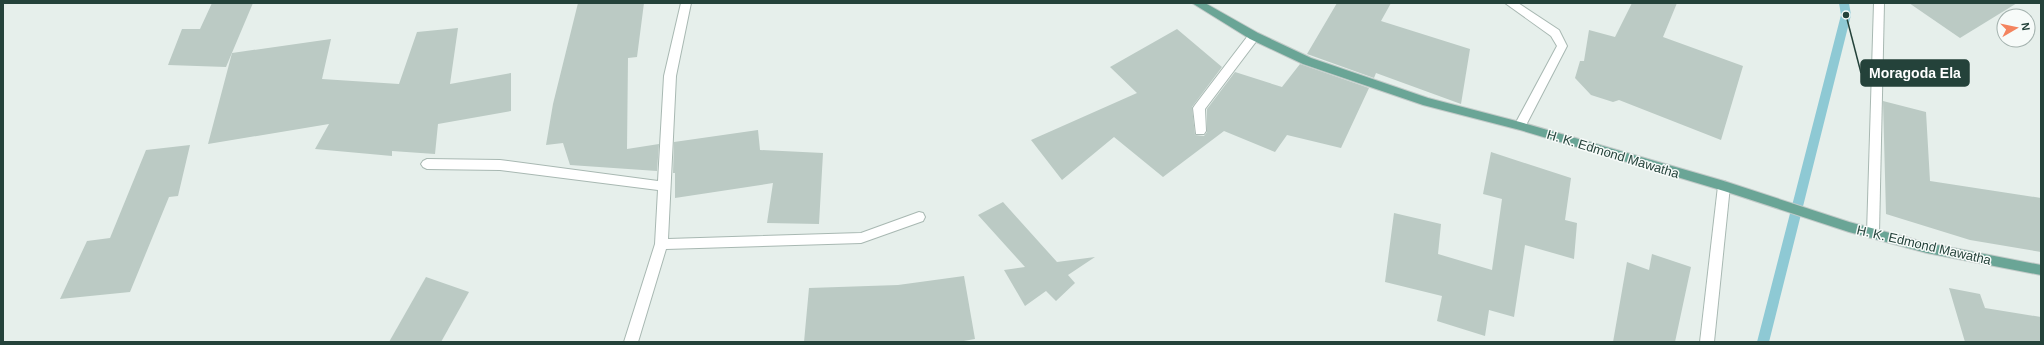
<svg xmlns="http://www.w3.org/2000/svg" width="2044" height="345" font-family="Helvetica,sans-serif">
<rect width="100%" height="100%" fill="#e6efeb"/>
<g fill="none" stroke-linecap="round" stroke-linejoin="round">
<polygon fill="#8ec9d4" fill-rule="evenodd" points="1839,3 1849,3 1851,15 1769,342 1757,342 1841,15"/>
</g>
<g fill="#bbcac4">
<polygon points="212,3 253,3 226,67 168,65 182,29 200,29"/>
<polygon points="578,3 644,3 637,57 628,58 627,149 659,144 657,171 570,165 563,143 546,145 553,104"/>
<polygon points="1337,3 1391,3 1381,21 1470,49 1461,104 1376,73 1374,78 1307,54"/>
<polygon points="1632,3 1677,3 1663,37 1743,66 1721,140 1619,100 1613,102 1591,95 1575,78 1580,61 1584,61 1589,30 1615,37"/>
<polygon points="1909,3 2017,3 1960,38"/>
<polygon points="458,28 450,84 511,73 511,111 438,124 435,154 392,151 392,156 315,149 329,124 208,144 232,53 331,39 322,79 399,84 417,32"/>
<polygon points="1177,29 1222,67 1192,107 1195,135 1204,136 1207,132 1207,109 1235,72 1282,87 1300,64 1369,88 1341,148 1287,135 1275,152 1224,131 1163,177 1114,137 1062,180 1031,140 1137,93 1110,67"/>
<polygon points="1883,101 1926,112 1930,181 2041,198 2041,252 1970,240 1886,214"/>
<polygon points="758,130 760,150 823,153 819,224 767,223 773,183 675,198 675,173 673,173 674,142"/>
<polygon points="190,145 178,196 169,197 130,292 60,299 87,241 110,238 146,150"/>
<polygon points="1491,152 1571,178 1565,220 1577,223 1574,259 1525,245 1514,317 1489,310 1485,336 1437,321 1442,296 1385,282 1394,213 1441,224 1438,254 1492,270 1502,199 1483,194"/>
<polygon points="1003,202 1057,262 1095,257 1068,275 1075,283 1056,301 1046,291 1025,306 1004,270 1025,267 978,215"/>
<polygon points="1652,254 1691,267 1675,342 1613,342 1627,262 1649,270"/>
<polygon points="964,276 975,339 958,342 804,342 809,288 898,285"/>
<polygon points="426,277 469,292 441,342 389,342"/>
<polygon points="1949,288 1980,294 1985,308 2041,317 2041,342 1965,342"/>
</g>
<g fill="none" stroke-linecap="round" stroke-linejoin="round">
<defs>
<g id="minor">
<polygon points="681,3 691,3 676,76 668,239 861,233 919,212 923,213 925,217 923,221 861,243 666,249 638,342 624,342 655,244 658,190 500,170 427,169 423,167 421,164 423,161 427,159 500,160 658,181 664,76"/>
<polygon points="1505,3 1518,3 1559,30 1567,46 1524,129 1516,129 1514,126 1557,46 1551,36"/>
<polygon points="1874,3 1884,3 1879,233 1877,237 1873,238 1869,237 1867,233"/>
<polygon points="1254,32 1259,36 1258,39 1205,109 1206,131 1204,134 1196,134 1193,108 1195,105 1250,33"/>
<polygon points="1724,181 1728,183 1730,186 1714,342 1700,342 1718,186 1720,183"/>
</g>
<polygon id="primary" points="1192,3 1205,3 1258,33 1311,58 1428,98 1520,122 1724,181 1849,222 1927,243 2041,265 2041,275 1927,253 1849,232 1724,191 1520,130 1423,105 1303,64 1250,39"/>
</defs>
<use href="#minor" stroke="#a8b8b2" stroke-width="2"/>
<use href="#primary" stroke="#c2cac8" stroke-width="2"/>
<use href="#minor" fill="#fff" fill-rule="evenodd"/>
<use href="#primary" fill="#6aa596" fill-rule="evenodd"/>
</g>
<g text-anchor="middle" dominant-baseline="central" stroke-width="3" stroke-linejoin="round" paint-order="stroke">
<g font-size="13" fill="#24423a" stroke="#f7fbf9">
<text transform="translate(1613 154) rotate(17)">H. K. Edmond Mawatha</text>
<text transform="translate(1924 245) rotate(13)">H. K. Edmond Mawatha</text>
</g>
</g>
<path fill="none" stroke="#24423a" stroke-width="1.5" d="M1846 15L1861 73"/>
<circle fill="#24423a" stroke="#f7fbf9" stroke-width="1.5" cx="1846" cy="15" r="4"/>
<rect fill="#24423a" stroke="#24423a" stroke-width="1.5" x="1861" y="60" width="108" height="26" rx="4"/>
<g font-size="14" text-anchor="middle" font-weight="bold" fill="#fff">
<text x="1915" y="78">Moragoda Ela</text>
</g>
<rect width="2044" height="345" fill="none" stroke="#24423a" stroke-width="8"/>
<g transform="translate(2016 28) rotate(81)"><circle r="19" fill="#f7fbf9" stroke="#a3b1ad"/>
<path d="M0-3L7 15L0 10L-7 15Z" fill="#f4845f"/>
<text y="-6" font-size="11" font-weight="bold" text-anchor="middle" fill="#24423a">N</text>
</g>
</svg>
